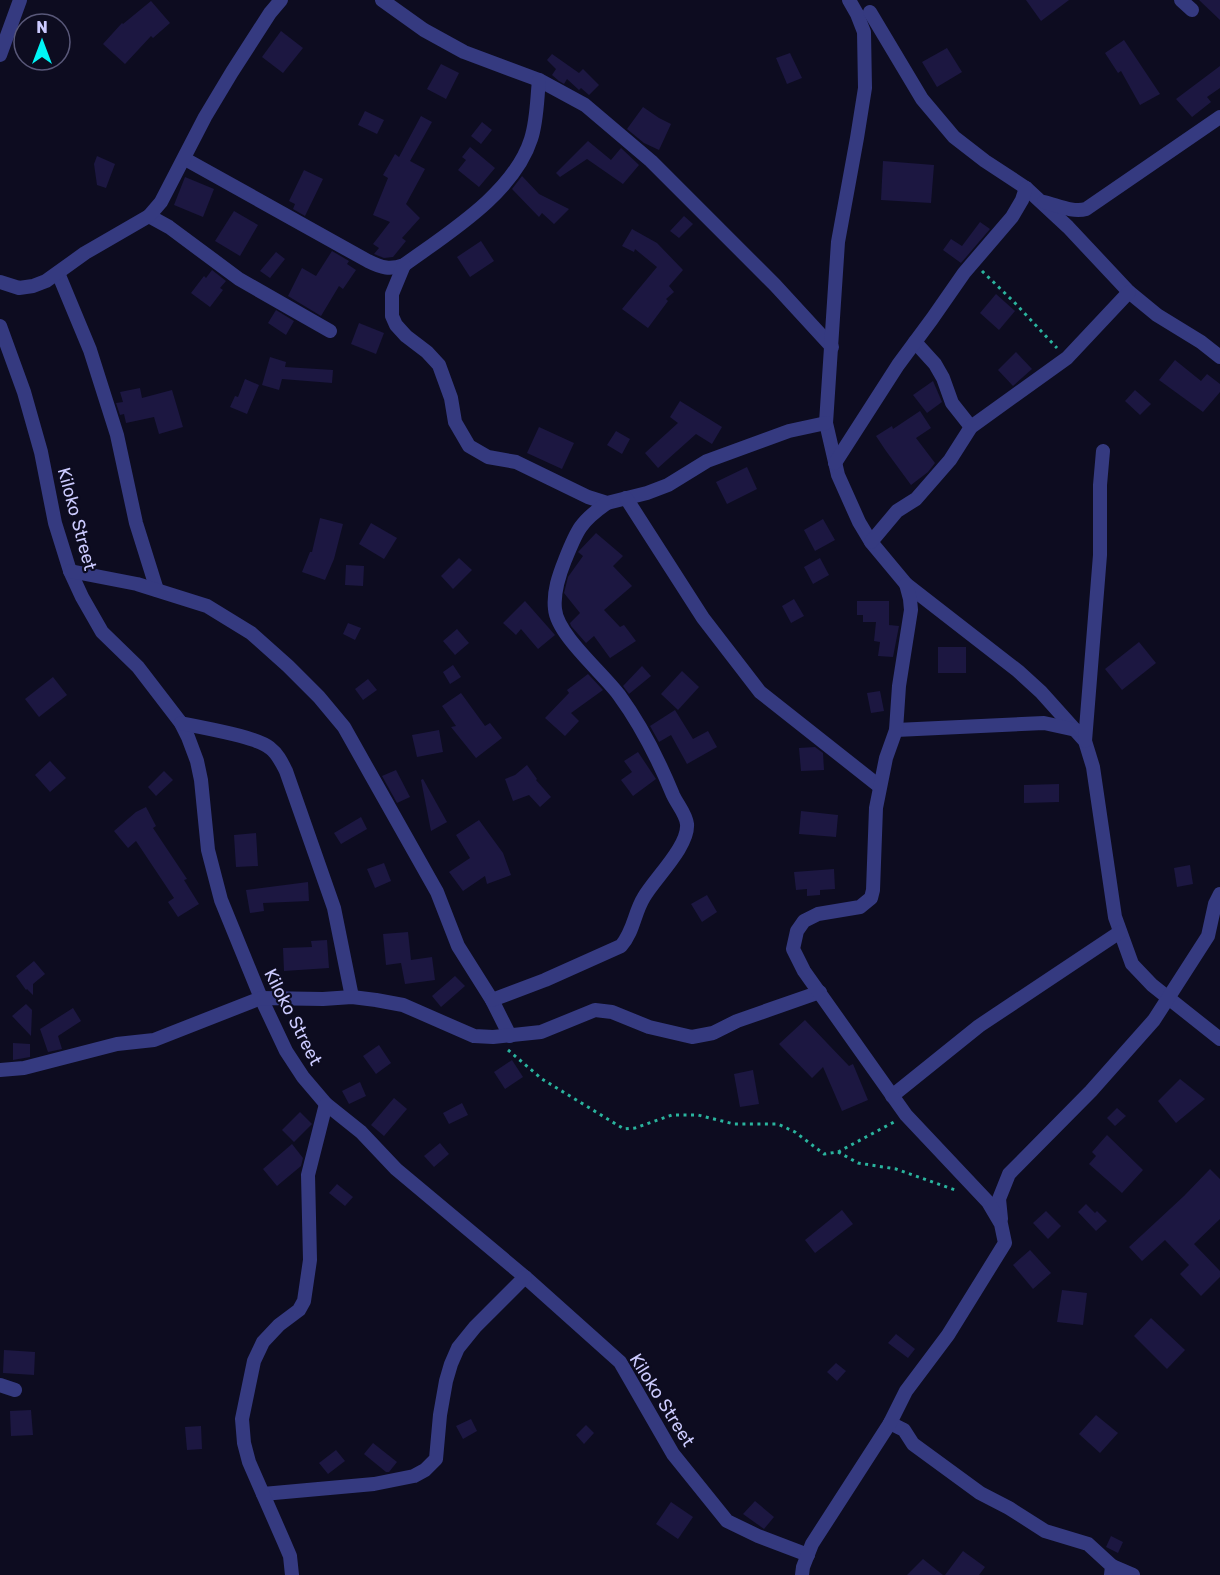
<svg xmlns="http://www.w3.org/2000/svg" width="1220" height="1575" font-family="Rubik,sans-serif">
<rect width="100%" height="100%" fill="#0d0c20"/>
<g fill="#1c1741">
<polygon points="1026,0 1069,0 1041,21"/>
<polygon points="1199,0 1220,0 1220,20"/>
<polygon points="151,1 170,23 153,38 151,36 125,64 103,44 122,23 123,24"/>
<polygon points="281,31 303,48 283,73 262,57"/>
<polygon points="1124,40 1160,94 1140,105 1121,71 1118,73 1105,53"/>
<polygon points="947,48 962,72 937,87 922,62"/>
<polygon points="790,53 802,78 787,84 776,58"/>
<polygon points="552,54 579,73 583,69 599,85 589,95 581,88 579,90 567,79 564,84 559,81 552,75 556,69 547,60"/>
<polygon points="441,64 459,73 446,99 427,89"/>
<polygon points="1220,66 1220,88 1207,97 1211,102 1192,117 1176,99"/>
<polygon points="643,107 659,118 671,124 659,150 644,143 627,129"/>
<polygon points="365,111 384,120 377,134 358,125"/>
<polygon points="421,116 432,122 410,161 425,169 406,204 420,218 402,238 406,241 393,257 384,258 374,254 379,248 373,244 390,222 373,215 388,178 383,175 395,154 399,157"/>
<polygon points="482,122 492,130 481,144 471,136"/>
<polygon points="588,141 611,160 621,148 639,165 623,184 587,159 560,177 556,173"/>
<polygon points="470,147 495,168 479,187 458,170 466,160 462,157"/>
<polygon points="97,156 115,164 106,188 97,185 94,164"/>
<polygon points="883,161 934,165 931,203 881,200"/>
<polygon points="304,170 323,179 305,216 293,209 295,204 289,201"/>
<polygon points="522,176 539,194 569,209 554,224 542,213 539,217 512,189"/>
<polygon points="185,177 214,189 203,217 174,205"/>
<polygon points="234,211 258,225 240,256 215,241"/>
<polygon points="684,216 693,224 679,238 670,231"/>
<polygon points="980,222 990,229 961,263 943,250 951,239 962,246"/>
<polygon points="632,229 657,243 683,270 669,286 674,292 666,299 668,301 648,328 622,309 657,267 635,249 634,252 622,246"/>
<polygon points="481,241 494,261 470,277 457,257"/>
<polygon points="332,251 349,261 347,264 356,270 343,289 339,286 321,316 288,296 302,268 316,276"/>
<polygon points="276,252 285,259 270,278 260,271"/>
<polygon points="212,270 226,281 220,288 223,290 210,307 191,293 204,276 206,278"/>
<polygon points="996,294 1015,311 999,330 980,313"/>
<polygon points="276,310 294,321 286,335 268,323"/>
<polygon points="359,323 384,333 376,354 351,344"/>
<polygon points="1016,352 1032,369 1013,386 998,370"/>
<polygon points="270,357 286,362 285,367 333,370 332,383 282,379 279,390 262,385"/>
<polygon points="1175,360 1201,381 1207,374 1220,384 1220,392 1203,412 1159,380"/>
<polygon points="245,379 259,385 247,414 230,407 235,396 238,397"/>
<polygon points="933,381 942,402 927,413 913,395"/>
<polygon points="140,388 142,398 172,390 183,427 159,434 154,417 126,423 124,414 120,415 116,403 123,402 120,392"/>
<polygon points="1135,390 1151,404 1140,415 1125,401"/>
<polygon points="680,401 722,427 712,444 696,434 658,468 645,453 678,423 670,417"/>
<polygon points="920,411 931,428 916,438 935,463 928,472 911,485 886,451 876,436 892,426 893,429"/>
<polygon points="539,427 574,443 562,469 527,453"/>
<polygon points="616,431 630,439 622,454 607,445"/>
<polygon points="747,467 757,489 727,504 716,482"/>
<polygon points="320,518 343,524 334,559 325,580 302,572 310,552 312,552"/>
<polygon points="823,519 835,540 815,551 804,530"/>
<polygon points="371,523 397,538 384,559 359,544"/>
<polygon points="596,533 623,556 613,566 632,586 604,610 620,627 624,625 636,641 610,658 594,636 586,643 571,626 570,623 580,613 564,593 568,577 583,556 578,552"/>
<polygon points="459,558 472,570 453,589 441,576"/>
<polygon points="820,558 829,575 813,584 804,567"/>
<polygon points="346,565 364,566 363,586 345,585"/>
<polygon points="794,599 804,616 791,623 782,606"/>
<polygon points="525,601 555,635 538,649 521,629 516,635 503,623"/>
<polygon points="857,601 889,601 889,625 899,626 893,657 878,656 880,642 874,641 876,622 863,622 863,615 857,615"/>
<polygon points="348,623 361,628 355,640 343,634"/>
<polygon points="457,629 469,643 455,655 443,641"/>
<polygon points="1139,642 1156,663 1122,690 1105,669"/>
<rect x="938" y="647" width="28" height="26"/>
<polygon points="453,665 461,677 450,684 443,672"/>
<polygon points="642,666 651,676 629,694 623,686"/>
<polygon points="682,671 699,687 678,710 661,694"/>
<polygon points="588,674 603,690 571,713 579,721 565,736 545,718 569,693 567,690"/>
<polygon points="53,677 67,695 39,717 25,699"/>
<polygon points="368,679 377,690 363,700 355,689"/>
<polygon points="880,691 884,711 871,713 867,693"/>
<polygon points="461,693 485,726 490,723 502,738 476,758 451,727 456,726 442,706"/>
<polygon points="675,710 693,739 708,731 717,747 687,764 671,735 659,742 650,726"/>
<polygon points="439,730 443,752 417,757 412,735"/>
<polygon points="815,747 823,753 824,770 801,771 799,748"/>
<polygon points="638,752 656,779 633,796 621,780 632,772 624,761"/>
<polygon points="50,761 66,778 50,792 35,775"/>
<polygon points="527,765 537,779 536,780 551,797 540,807 529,795 513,801 505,779 515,775"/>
<polygon points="396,770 410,797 397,803 382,776"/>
<polygon points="164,771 173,780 156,796 148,787"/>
<polygon points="423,779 447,822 431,831 421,780"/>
<polygon points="1059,784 1059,802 1024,803 1024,785"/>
<polygon points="146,807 156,826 153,828 187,879 184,880 199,904 178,917 168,902 174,898 136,841 128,848 114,831 136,812"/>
<polygon points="801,811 838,815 836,837 799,834"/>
<polygon points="361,817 367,829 341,844 334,833"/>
<polygon points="479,820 503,853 511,875 487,884 485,876 463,891 449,872 470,858 456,835"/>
<polygon points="256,833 258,866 236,867 234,835"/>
<polygon points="384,863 391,881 375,888 367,869"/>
<polygon points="1190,865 1193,884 1177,887 1174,868"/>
<polygon points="834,869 835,889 820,890 820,895 807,896 807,889 796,890 794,872"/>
<polygon points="308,882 309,901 263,903 264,911 250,913 246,890"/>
<polygon points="707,895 717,912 702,922 691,904"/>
<polygon points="408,932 411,960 432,957 435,980 405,984 401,963 386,965 383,934"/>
<polygon points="327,940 329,968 284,971 283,948 312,947 311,941"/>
<polygon points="34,961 45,974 33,984 33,995 27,989 26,990 16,976"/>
<polygon points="455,976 465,986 441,1007 432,996"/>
<polygon points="26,1004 32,1010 31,1036 12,1016"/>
<polygon points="73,1008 81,1021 58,1036 62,1049 48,1052 40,1029"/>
<polygon points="805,1020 849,1066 853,1064 868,1100 842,1111 823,1067 812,1078 779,1044"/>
<polygon points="13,1043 30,1044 30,1057 13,1060"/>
<polygon points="379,1045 391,1063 376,1074 363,1056"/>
<polygon points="512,1060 523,1077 505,1089 494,1072"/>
<polygon points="753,1070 759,1104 740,1107 734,1074"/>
<polygon points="1180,1079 1205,1099 1176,1123 1158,1101"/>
<polygon points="360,1082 366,1096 349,1104 342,1091"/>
<polygon points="394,1098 407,1109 384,1136 371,1125"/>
<polygon points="462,1103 468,1115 449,1124 443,1113"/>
<polygon points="1117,1108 1126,1116 1115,1126 1107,1118"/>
<polygon points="300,1112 312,1124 294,1142 282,1130"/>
<polygon points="1107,1135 1143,1170 1122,1193 1089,1164 1096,1156 1092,1152"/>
<polygon points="440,1143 449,1154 434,1167 424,1156"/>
<polygon points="292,1144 303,1158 301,1166 277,1186 263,1169"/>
<polygon points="1210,1169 1220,1179 1220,1219 1194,1244 1220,1271 1220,1277 1201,1296 1180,1274 1189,1265 1165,1240 1142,1261 1129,1247 1184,1196"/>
<polygon points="337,1184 353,1197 345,1206 329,1193"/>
<polygon points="1086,1204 1095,1213 1097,1211 1107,1221 1096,1231 1078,1212"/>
<polygon points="842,1210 853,1224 815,1253 805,1240"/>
<polygon points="1046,1211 1061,1226 1048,1239 1033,1223"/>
<polygon points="1030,1250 1051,1273 1033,1289 1013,1265"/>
<polygon points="1062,1290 1087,1293 1083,1325 1057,1322"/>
<polygon points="1151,1318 1185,1350 1167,1369 1134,1336"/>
<polygon points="896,1334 915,1349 908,1358 888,1343"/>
<polygon points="4,1350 35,1352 34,1375 3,1373"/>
<polygon points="836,1363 846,1371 837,1381 827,1372"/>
<polygon points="31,1410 33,1435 11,1436 10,1411"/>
<polygon points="1096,1415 1118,1433 1100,1453 1079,1434"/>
<polygon points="471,1419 477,1431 463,1439 456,1426"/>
<polygon points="586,1425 594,1433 584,1444 576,1435"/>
<polygon points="201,1426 202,1449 187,1450 185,1427"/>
<polygon points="373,1443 397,1462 389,1472 386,1472 364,1454"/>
<polygon points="336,1450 345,1461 328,1474 319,1463"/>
<polygon points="755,1501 774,1517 764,1529 743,1514"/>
<polygon points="671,1502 693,1517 678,1539 656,1524"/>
<polygon points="1111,1536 1123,1542 1118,1553 1106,1547"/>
<polygon points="963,1551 985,1567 979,1575 945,1575"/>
<polygon points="923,1559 943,1575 907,1575"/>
</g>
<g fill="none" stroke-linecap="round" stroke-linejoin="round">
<g stroke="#2ab49e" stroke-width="3" stroke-dasharray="3 4.5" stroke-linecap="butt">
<polyline points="982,271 1014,302 1057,348"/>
<polyline points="508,1050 542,1079 624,1129 635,1128 672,1115 698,1115 734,1124 778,1124 795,1132 824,1154 838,1152 894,1122"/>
<polyline points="838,1152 858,1163 896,1169 958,1191"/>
</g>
<g stroke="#353a80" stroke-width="14">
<polyline points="382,0 424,30 464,52 539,80 585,105 651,161 775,285 832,347"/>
<polyline points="849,0 857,14 864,32 865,88 857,138 838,242 826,423 838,475 859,522 871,542 906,584 1018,671 1041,692 1085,741 1093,767 1115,917 1132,964 1152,985 1220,1039"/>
<polyline points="1181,0 1192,10"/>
<polyline points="870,12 922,99 954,137 985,161 1026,188 1068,227 1129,292 1157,315 1201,342 1220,357"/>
<polyline points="0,55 20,0"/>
<path d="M185,159L368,261C382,268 390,270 404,265C448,233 514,193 531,139C537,121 537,99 539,80"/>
<path d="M1044,202C1057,205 1073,213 1086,209L1220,117"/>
<polyline points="149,216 169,227 239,279 330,331"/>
<polyline points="404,265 392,294 392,316 396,325 406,336 427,352 439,365 451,398 455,422 469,446 488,457 516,462 588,497 607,503 647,493 668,485 707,461 789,431 826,423"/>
<polyline points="58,273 90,350 117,435 136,523 157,590"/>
<polyline points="0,282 19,288 33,286 46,281 85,253 149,216 161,202 205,117 232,72 270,13 281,0"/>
<polyline points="0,326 24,392 41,452 55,523 70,571 82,597 102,632 138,667 181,723 188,737 197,761 201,780 208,850 221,900 261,998 286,1051 303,1077 326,1104 361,1132 396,1169 525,1277 620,1362 673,1454 727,1521 758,1536 808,1555"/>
<polyline points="915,342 935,364 943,378 952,403 971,427"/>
<polyline points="835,463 898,365 932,319 964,273 1012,217 1022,200 1026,188"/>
<polyline points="626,498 703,618 760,692 879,786"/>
<polyline points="871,542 897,511 916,499 950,460 971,427 1067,358 1129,292"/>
<polyline points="70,571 137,584 207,606 251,633 288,666 319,697 344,727 371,775 437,892 458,946 492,1000 510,1036"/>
<path d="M181,723C202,728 255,736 270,748C278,754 282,763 286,771L334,908L352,997"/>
<polyline points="896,730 1044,723 1076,730"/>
<polyline points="1085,741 1100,555 1100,485 1103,451"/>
<path d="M492,1000L545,980L621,946C634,931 634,913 644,897C655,878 689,846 687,824C686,814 677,804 673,795C659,761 641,725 619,695C603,673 557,635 555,609C553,592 559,575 565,560C577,530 580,522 607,503"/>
<polyline points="0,1070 24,1068 117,1044 154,1040 261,998 323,999 352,997 376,1000 403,1005 474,1036 493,1037 541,1032 595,1010 612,1012 649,1027 692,1037 713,1033 737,1021 820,992"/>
<polyline points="892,1096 979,1026 1120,932"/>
<polyline points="1001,1219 999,1199 1009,1174 1091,1091 1154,1020 1208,936 1215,904 1220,894"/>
<polyline points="0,1385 15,1390"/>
<polyline points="890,1423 904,1430 913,1444 980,1493 1009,1508 1045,1531 1088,1544 1112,1566 1111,1575"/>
<polyline points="263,1494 374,1484 414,1476 425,1470 436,1459 440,1415 446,1381 451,1364 458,1348 475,1327 525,1277"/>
<polyline points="1112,1566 1133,1575"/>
<polyline points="292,1575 290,1556 284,1542 249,1462 244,1443 242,1419 254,1361 263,1342 279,1325 299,1310 304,1301 310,1260 308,1175 326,1104"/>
<polyline points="802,1575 803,1567 812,1544 890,1423 906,1391 948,1335 1005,1243 1001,1224 988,1202 906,1115 804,971 793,949 797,931 804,921 818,914 860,907 871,898 873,890 876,808 886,758 896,730 899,686 911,610 910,599 906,584"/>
</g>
</g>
<g text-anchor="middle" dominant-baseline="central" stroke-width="4.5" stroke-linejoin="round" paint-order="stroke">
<g font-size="18" fill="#cccbff" stroke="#0d0c20">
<text transform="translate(77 519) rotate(75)">Kiloko Street</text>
<text transform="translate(293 1017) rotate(63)">Kiloko Street</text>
<text transform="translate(662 1400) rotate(58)">Kiloko Street</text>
</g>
</g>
<g transform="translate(42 42)"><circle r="28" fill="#0d0c20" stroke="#595879" stroke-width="1.5"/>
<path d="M0-4.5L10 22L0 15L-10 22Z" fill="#00f5f6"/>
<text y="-9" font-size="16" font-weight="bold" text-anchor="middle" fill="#cccbff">N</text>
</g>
</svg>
